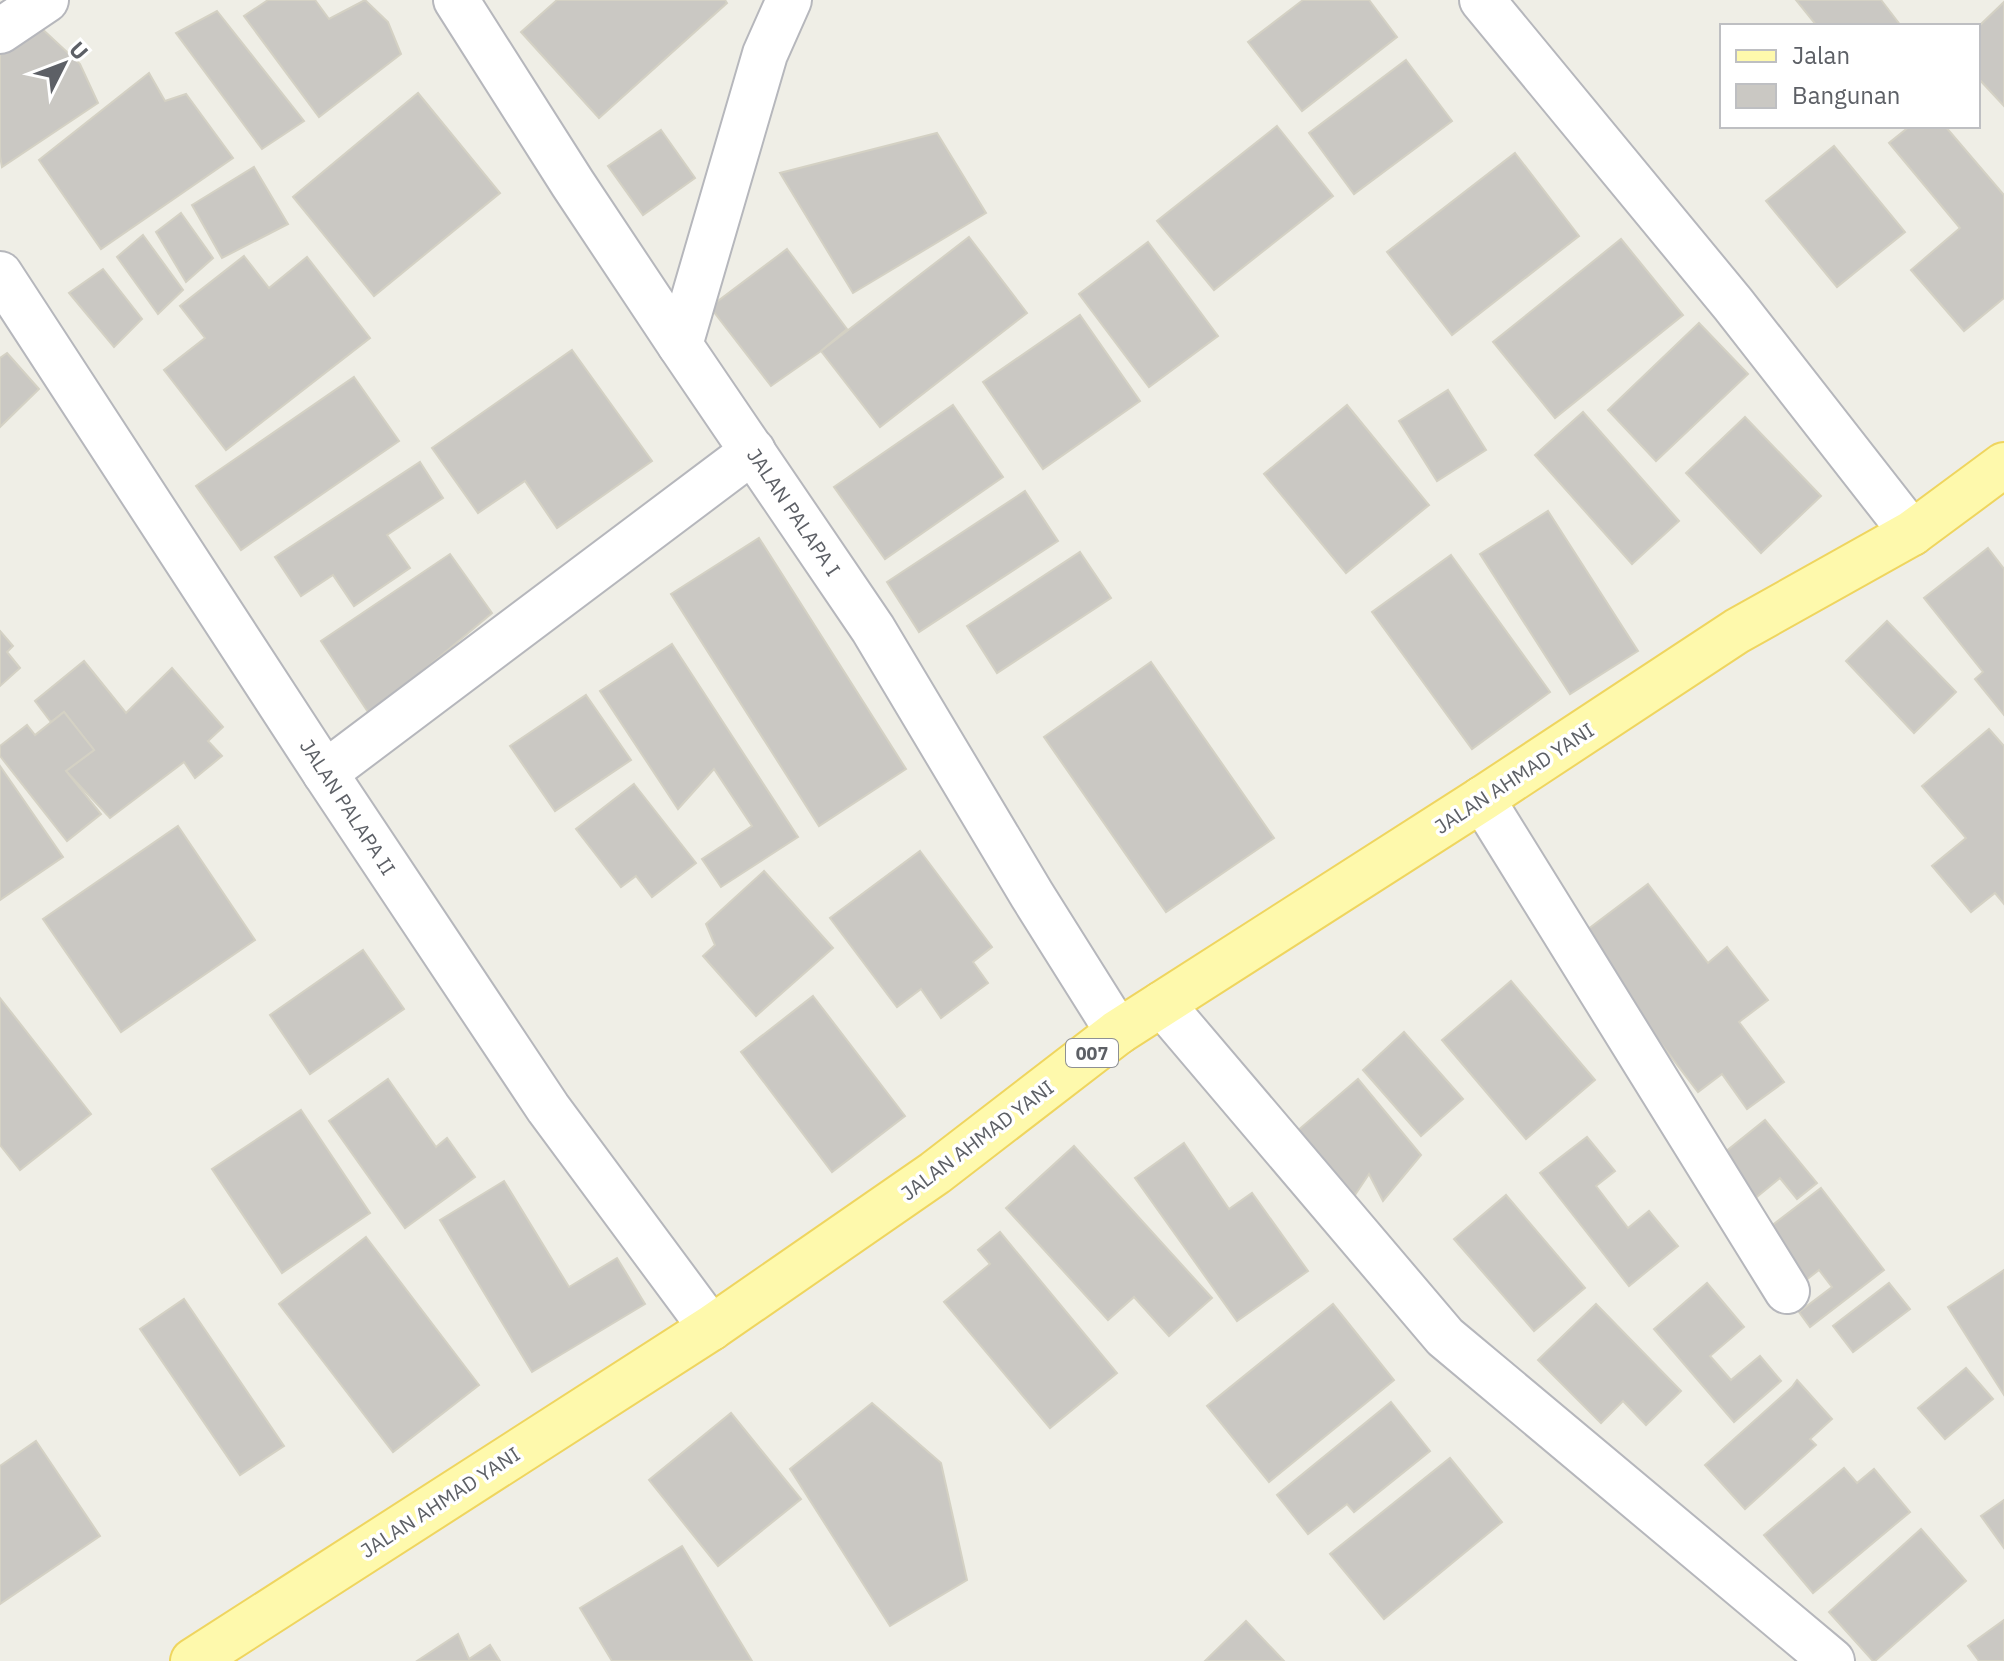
<svg xmlns="http://www.w3.org/2000/svg" width="2004" height="1661" font-family="'IBM Plex Sans',sans-serif">
<rect width="100%" height="100%" fill="#efeee6"/>
<g fill="#cac8c3" stroke="#d4d1c4" stroke-width="2">
<polygon points="268,0 315,0 329,19 365,0 388,22 401,54 319,117 244,16"/>
<polygon points="557,0 725,0 727,3 599,118 521,32"/>
<polygon points="1303,0 1369,0 1397,37 1302,111 1248,42"/>
<polygon points="1796,0 1881,0 1901,26 1817,26"/>
<polygon points="2004,2 2004,106 1978,78 1978,27"/>
<polygon points="217,11 304,121 262,149 176,33"/>
<polygon points="39,26 80,64 98,103 2,167 0,156 0,52"/>
<polygon points="1406,60 1452,121 1354,194 1309,133"/>
<polygon points="149,73 165,101 186,94 233,158 101,249 39,160"/>
<polygon points="418,93 500,193 374,296 293,197"/>
<polygon points="1277,126 1333,196 1214,290 1157,221"/>
<polygon points="1910,126 1945,126 2004,195 2004,298 1964,331 1911,270 1960,228 1889,143"/>
<polygon points="661,130 695,178 643,215 608,166"/>
<polygon points="937,133 986,213 853,293 780,173"/>
<polygon points="1834,146 1905,232 1837,287 1766,201"/>
<polygon points="1515,153 1579,236 1452,335 1387,252"/>
<polygon points="254,167 288,224 222,258 192,205"/>
<polygon points="181,213 213,258 186,282 156,232"/>
<polygon points="143,235 183,290 158,314 117,257"/>
<polygon points="969,237 1027,313 880,427 821,351"/>
<polygon points="1621,239 1683,315 1555,418 1493,342"/>
<polygon points="1148,242 1218,336 1149,387 1079,294"/>
<polygon points="787,249 847,329 821,351 771,386 710,307"/>
<polygon points="244,256 269,288 307,257 370,338 226,450 164,370 205,338 180,306"/>
<polygon points="103,269 142,319 114,347 69,293"/>
<polygon points="1080,315 1140,401 1043,469 983,382"/>
<polygon points="1699,323 1748,374 1656,461 1608,410"/>
<polygon points="572,350 652,461 557,528 525,481 478,513 432,448"/>
<polygon points="7,353 39,389 0,427 0,358"/>
<polygon points="354,377 399,441 241,550 196,486"/>
<polygon points="1448,390 1486,450 1437,481 1399,421"/>
<polygon points="953,405 1003,477 885,559 834,487"/>
<polygon points="1347,405 1429,505 1346,573 1264,474"/>
<polygon points="1583,412 1679,521 1632,564 1535,455"/>
<polygon points="1745,417 1821,496 1761,553 1686,473"/>
<polygon points="420,462 443,498 387,535 410,568 354,606 333,575 301,596 275,557"/>
<polygon points="1025,491 1058,541 919,632 887,582"/>
<polygon points="1548,511 1638,651 1570,694 1480,554"/>
<polygon points="759,538 906,769 819,826 671,594"/>
<polygon points="1988,548 2004,569 2004,715 1975,679 1983,672 1924,598"/>
<polygon points="1080,552 1111,598 997,673 967,626"/>
<polygon points="450,554 492,613 370,715 321,641"/>
<polygon points="1451,555 1550,692 1472,749 1372,612"/>
<polygon points="1887,621 1956,692 1914,733 1846,661"/>
<polygon points="0,631 13,646 7,652 20,668 0,686"/>
<polygon points="672,644 798,837 721,887 702,859 752,826 714,769 678,809 600,691"/>
<polygon points="84,661 126,713 172,668 223,727 208,741 222,756 195,778 184,762 110,818 66,771 94,750 64,712 51,722 35,701"/>
<polygon points="1151,662 1274,838 1166,912 1044,737"/>
<polygon points="586,695 631,760 555,811 510,746"/>
<polygon points="64,712 94,750 66,771 101,814 67,841 0,756 0,746 27,725 35,735"/>
<polygon points="1989,729 2004,746 2004,904 1995,893 1971,912 1932,866 1966,838 1922,786"/>
<polygon points="0,766 63,857 0,900"/>
<polygon points="634,784 696,863 652,897 636,876 621,887 576,829"/>
<polygon points="178,826 255,940 121,1032 43,919"/>
<polygon points="920,851 992,947 973,962 988,983 941,1018 921,989 897,1007 830,918"/>
<polygon points="764,871 833,948 756,1016 703,956 715,945 706,924"/>
<polygon points="1648,884 1708,963 1727,947 1768,1000 1739,1022 1784,1082 1747,1109 1722,1074 1698,1092 1579,936"/>
<polygon points="363,950 404,1009 310,1074 270,1015"/>
<polygon points="1511,981 1595,1080 1526,1139 1442,1040"/>
<polygon points="813,996 905,1116 832,1172 741,1052"/>
<polygon points="0,998 91,1114 20,1170 0,1145"/>
<polygon points="1404,1032 1463,1099 1421,1136 1363,1070"/>
<polygon points="388,1079 436,1147 447,1138 475,1177 405,1228 329,1121"/>
<polygon points="1358,1079 1421,1155 1383,1201 1369,1174 1355,1195 1296,1132"/>
<polygon points="301,1110 370,1213 282,1273 212,1169"/>
<polygon points="1765,1120 1817,1183 1797,1199 1780,1178 1753,1200 1719,1157"/>
<polygon points="1587,1137 1615,1171 1596,1186 1628,1228 1649,1211 1678,1246 1629,1286 1540,1173"/>
<polygon points="1184,1143 1229,1209 1252,1193 1308,1271 1237,1321 1135,1178"/>
<polygon points="1074,1146 1212,1298 1169,1336 1134,1297 1108,1320 1006,1208"/>
<polygon points="504,1181 569,1287 617,1258 645,1304 532,1372 440,1220"/>
<polygon points="1821,1188 1884,1270 1810,1327 1799,1312 1832,1287 1819,1270 1797,1287 1758,1236"/>
<polygon points="1506,1195 1585,1288 1534,1331 1454,1239"/>
<polygon points="1000,1232 1117,1373 1050,1428 944,1302 990,1264 978,1250"/>
<polygon points="366,1237 479,1385 393,1452 279,1304"/>
<polygon points="2004,1270 2004,1395 1948,1307"/>
<polygon points="1707,1283 1744,1327 1710,1356 1731,1380 1760,1356 1781,1381 1734,1422 1654,1329"/>
<polygon points="1889,1283 1910,1309 1853,1352 1833,1326"/>
<polygon points="184,1299 284,1446 240,1475 140,1329"/>
<polygon points="1333,1304 1394,1380 1269,1482 1207,1406"/>
<polygon points="1596,1304 1681,1391 1646,1425 1623,1401 1601,1423 1538,1360"/>
<polygon points="1966,1368 1993,1399 1945,1439 1918,1408"/>
<polygon points="1797,1380 1832,1419 1810,1439 1816,1445 1745,1509 1705,1465 1792,1387"/>
<polygon points="1391,1402 1430,1451 1354,1512 1347,1504 1308,1534 1277,1495"/>
<polygon points="872,1403 941,1463 967,1580 890,1626 790,1469"/>
<polygon points="731,1413 801,1499 718,1566 649,1480"/>
<polygon points="36,1441 100,1536 0,1604 0,1466"/>
<polygon points="1450,1458 1502,1522 1384,1619 1330,1554"/>
<polygon points="1844,1468 1857,1483 1874,1469 1910,1512 1813,1593 1764,1535"/>
<polygon points="2004,1500 2004,1548 1981,1516"/>
<polygon points="1921,1529 1966,1581 1875,1661 1873,1661 1829,1612"/>
<polygon points="682,1546 752,1661 612,1661 580,1608"/>
<polygon points="2004,1620 2004,1661 1979,1661 1968,1646"/>
<polygon points="1246,1621 1284,1661 1205,1661"/>
<polygon points="458,1634 469,1659 490,1645 500,1661 417,1661"/>
</g>
<g fill="none" stroke-linecap="round" stroke-linejoin="round">
<defs>
<g id="minor">
<polyline points="456,0 573,184 680,345 873,629 1032,895 1118,1032"/>
<polyline points="1482,0 1733,304 1912,533"/>
<polyline points="0,31 46,0"/>
<polyline points="0,274 325,773 548,1108 711,1328"/>
<polyline points="680,345 765,54 789,0"/>
<polyline points="325,773 753,451"/>
<polyline points="1482,799 1787,1291"/>
<polyline points="1162,1004 1445,1337 1832,1661"/>
</g>
<polyline id="major" points="193,1661 711,1328 935,1173 1118,1032 1482,799 1737,631 1912,533 2004,465"/>
</defs>
<use href="#minor" stroke="#b6b7bc" stroke-width="48"/>
<use href="#major" stroke="#efd55f" stroke-width="48"/>
<use href="#minor" stroke="#fff" stroke-width="44"/>
<use href="#major" stroke="#fef9ac" stroke-width="44"/>
</g>
<g text-anchor="middle" dominant-baseline="central" stroke-width="7" stroke-linejoin="round" paint-order="stroke">
<rect fill="#fff" stroke="#8e9094" stroke-width="2" x="1066" y="1039" width="52" height="28" rx="6"/>
<g font-size="18" font-weight="bold" fill="#5d6066">
<text x="1092" y="1053">007</text>
</g>
<g font-size="20" fill="#5d6066" stroke="#fff">
<text transform="translate(794 512) rotate(56)">JALAN PALAPA I</text>
<text transform="translate(1514 778) rotate(-33)">JALAN AHMAD YANI</text>
<text transform="translate(348 807) rotate(57)">JALAN PALAPA II</text>
<text transform="translate(977 1140) rotate(-37)">JALAN AHMAD YANI</text>
<text transform="translate(440 1502) rotate(-33)">JALAN AHMAD YANI</text>
</g>
</g>
<rect x="1720" y="24" width="260" height="104" fill="#ffffff" stroke="#bebfc2" stroke-width="2"/>
<rect x="1736" y="50" width="40" height="12" fill="#fef9ac" stroke="#bebfc2" stroke-width="2"/>
<text x="1792" y="64" font-size="24" fill="#5d6066">Jalan</text>
<rect x="1736" y="84" width="40" height="24" fill="#cac8c3" stroke="#bebfc2" stroke-width="2"/>
<text x="1792" y="104" font-size="24" fill="#5d6066">Bangunan</text>
<g transform="translate(64 64) rotate(48)" stroke="#ffffff" stroke-width="6" paint-order="stroke">
<path d="M0-6L14 30L0 20L-14 30Z" fill="#5d6066"/>
<text y="-12" font-size="22" font-weight="bold" text-anchor="middle" fill="#5d6066">U</text>
</g>
</svg>
